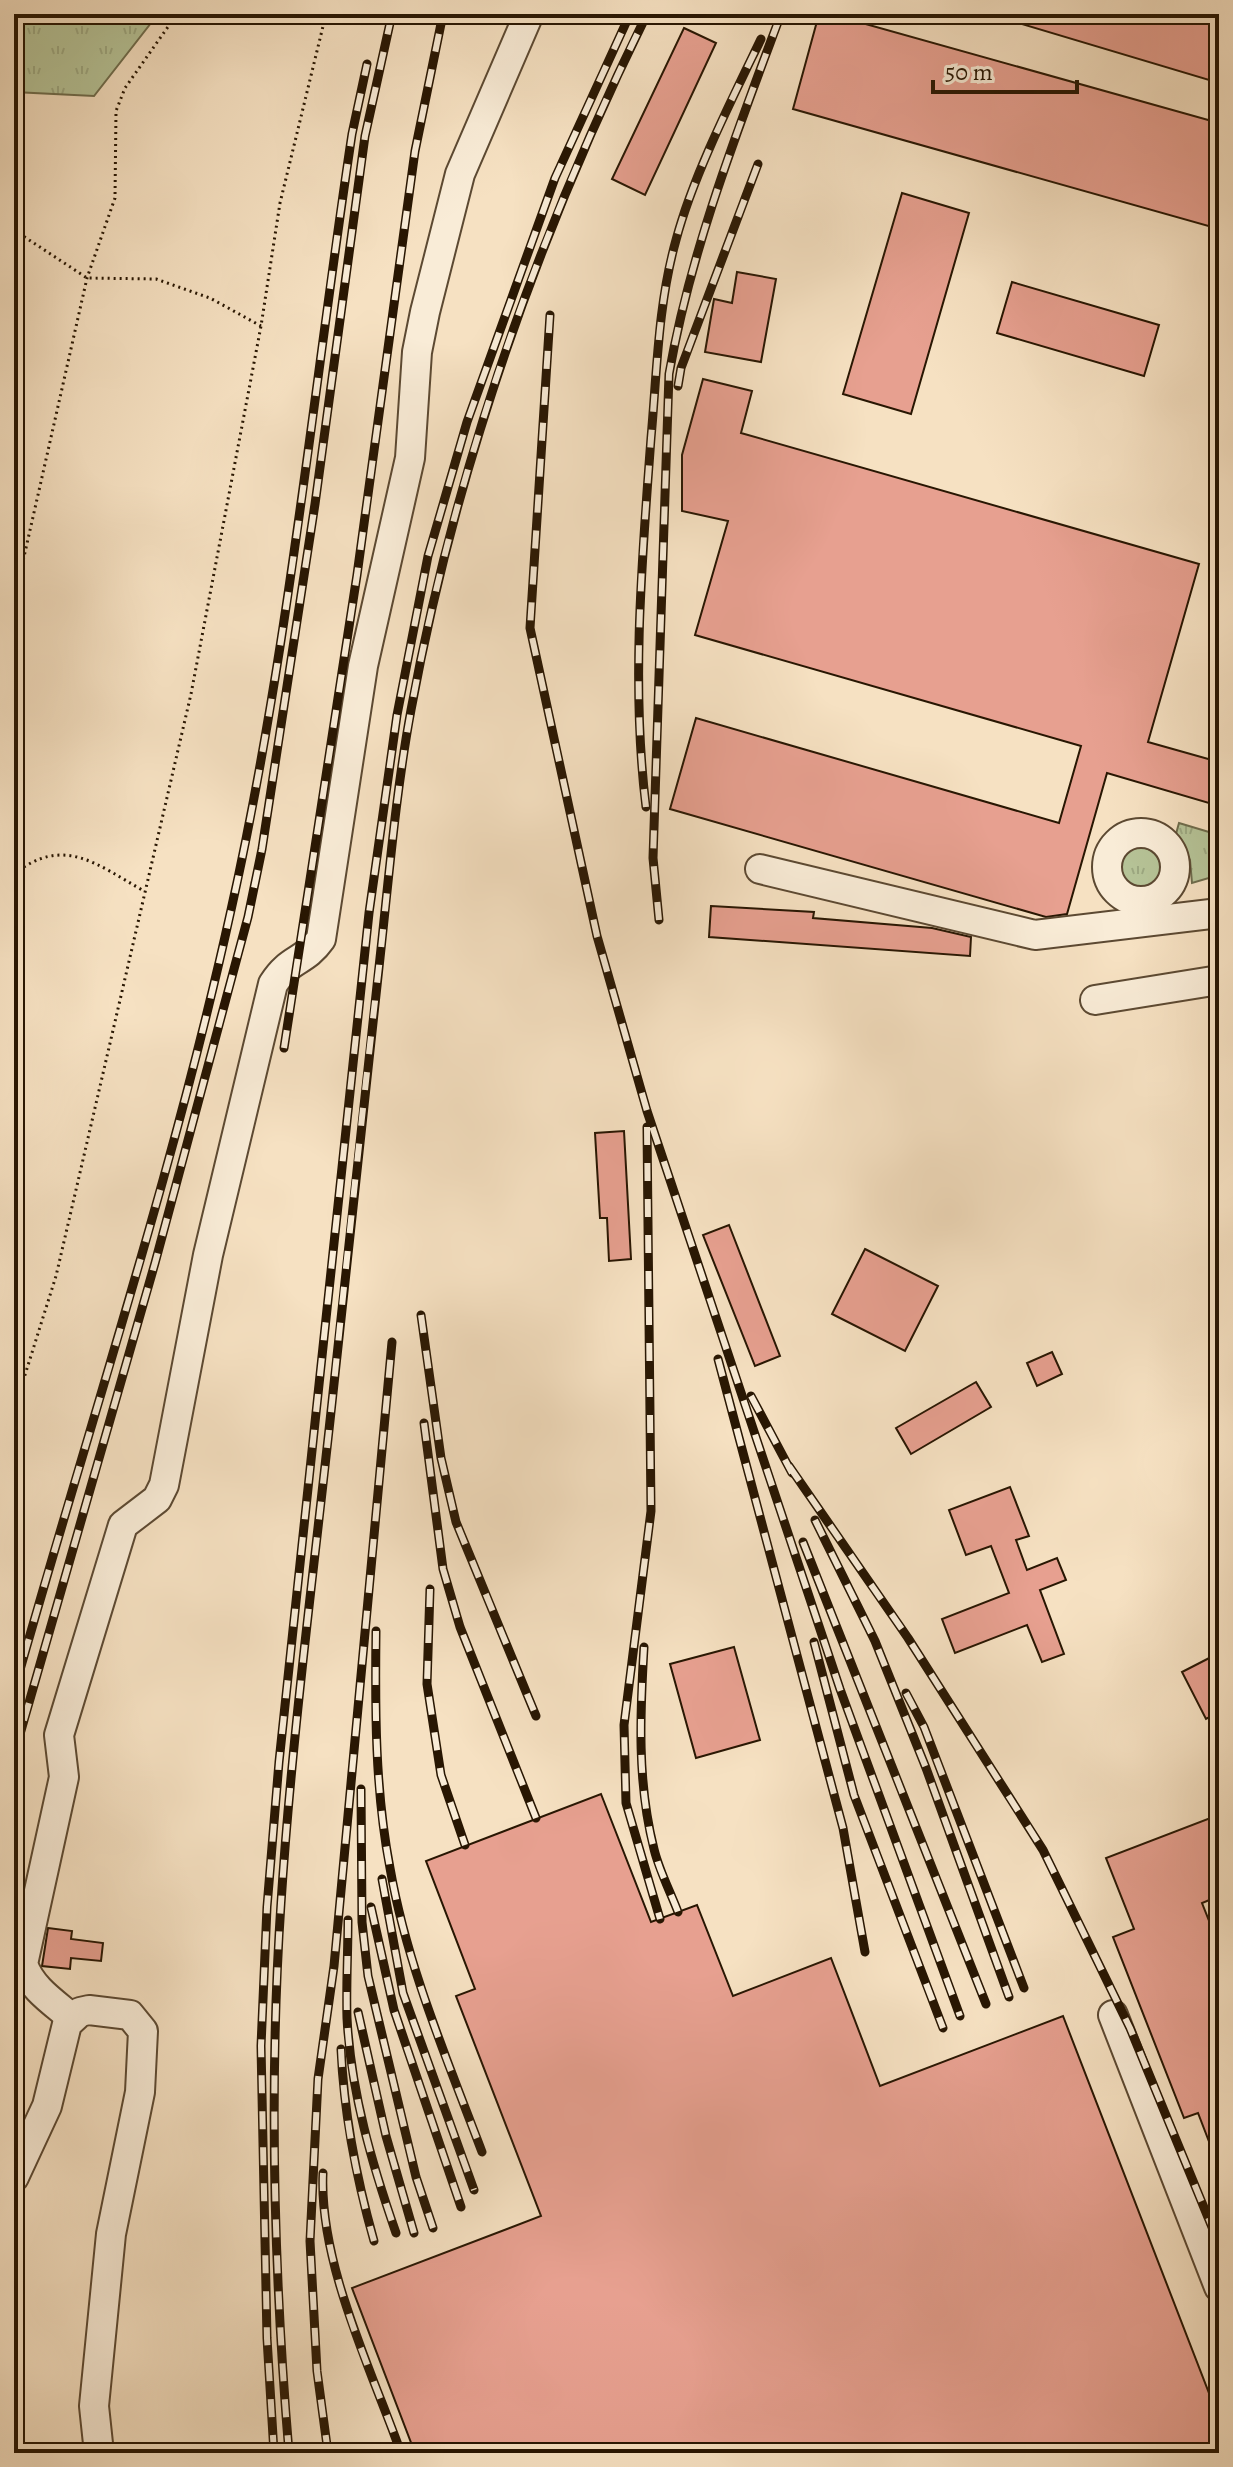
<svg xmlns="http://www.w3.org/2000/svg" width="1233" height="2467" font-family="Alegreya,serif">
<defs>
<pattern id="grass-tufts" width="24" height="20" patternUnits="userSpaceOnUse" patternTransform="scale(2)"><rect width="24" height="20" fill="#b6c498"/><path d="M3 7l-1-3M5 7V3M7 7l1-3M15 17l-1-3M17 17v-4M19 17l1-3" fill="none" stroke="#9ca881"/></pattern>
</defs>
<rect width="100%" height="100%" fill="#f6e1c2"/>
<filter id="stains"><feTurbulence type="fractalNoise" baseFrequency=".0025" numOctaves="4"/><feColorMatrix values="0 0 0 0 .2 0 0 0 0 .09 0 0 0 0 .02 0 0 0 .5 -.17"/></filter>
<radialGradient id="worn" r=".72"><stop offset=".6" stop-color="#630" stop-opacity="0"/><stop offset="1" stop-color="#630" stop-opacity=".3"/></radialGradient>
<g fill="url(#grass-tufts)" stroke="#6f6d4d" stroke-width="2">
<polygon points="14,14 158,14 94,96 14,92"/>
<polygon points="1179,823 1219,835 1219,875 1192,883 1190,860 1176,834"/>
<circle cx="1139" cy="869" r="22"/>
</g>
<g fill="#e7a090" stroke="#281602" stroke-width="2">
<polygon points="819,14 830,14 1219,123 1219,229 793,109"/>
<polygon points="1003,14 1219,14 1219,83 1002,18"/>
<polygon points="684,28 716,43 645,195 612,179"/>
<polygon points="902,193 969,213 911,414 843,394"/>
<polygon points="737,272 776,279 761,362 705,352 714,299 732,303"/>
<polygon points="1012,282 1159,325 1144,376 997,333"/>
<polygon points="703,379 752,391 741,433 1199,564 1148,742 1219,762 1219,806 1107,773 1067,914 1046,917 670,809 696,718 1059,823 1081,746 695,635 728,521 682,511 682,455"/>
<polygon points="711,906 814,912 813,918 932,928 971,937 970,956 709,937"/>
<polygon points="624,1131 631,1259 609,1261 607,1218 600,1218 595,1133"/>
<polygon points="729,1225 780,1356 755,1366 703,1235"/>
<polygon points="865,1249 938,1286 905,1351 832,1314"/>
<polygon points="1052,1352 1062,1374 1037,1386 1027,1363"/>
<polygon points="976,1382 991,1407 911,1454 896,1428"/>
<polygon points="1010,1487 1029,1536 1016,1540 1027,1570 1057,1558 1066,1580 1040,1590 1064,1654 1042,1662 1027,1625 955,1653 942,1619 1009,1593 991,1546 966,1555 949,1510"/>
<polygon points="734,1647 760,1740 696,1758 670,1664"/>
<polygon points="1219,1653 1219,1712 1206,1719 1182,1672"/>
<polygon points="601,1794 651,1922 697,1905 733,1996 831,1958 880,2086 1063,2016 1219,2419 1219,2453 415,2453 352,2288 541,2216 456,1996 475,1989 426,1861"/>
<polygon points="1213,1817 1219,1832 1219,1896 1202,1903 1219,1946 1218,2165 1198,2113 1184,2118 1113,1937 1134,1929 1106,1858"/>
<polygon points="48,1928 72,1931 71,1939 103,1943 101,1961 71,1958 70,1969 42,1966"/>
</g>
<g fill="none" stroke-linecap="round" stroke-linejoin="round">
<defs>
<g id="minor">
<circle cx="1141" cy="867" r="34"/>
<polyline points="760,869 1035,935 1219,913"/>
<polyline points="1095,1000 1219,980"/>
<polyline points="1113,2015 1219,2287"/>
<path d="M72,2018C53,2002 31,1988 23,1964L64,1777L59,1735L123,1525L157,1499L164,1485L208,1255L273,984C290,957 304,963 321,939L363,666L410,458L417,352L425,312L460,174L529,14"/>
<polyline points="14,2177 47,2106 67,2024 80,2012 89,2010 130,2015 143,2031 140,2092 111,2234 94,2406 99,2453"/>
</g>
</defs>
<use href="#minor" stroke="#5c4932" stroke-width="32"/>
<g stroke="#281602" stroke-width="3" stroke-dasharray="2 4" stroke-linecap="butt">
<polyline points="308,14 321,24"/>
<polyline points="14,230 87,278 156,279 210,298 261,326"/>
<polyline points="14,601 87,278 115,198 116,111 125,88 177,14"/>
<path d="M14,874C64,835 96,864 144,891"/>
<polyline points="14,1124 18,1104"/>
<polyline points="14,1410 56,1276 191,694 261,326 280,203 326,14"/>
</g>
<use href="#minor" stroke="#f9ecd7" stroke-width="28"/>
<defs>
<g id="rail">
<polyline points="550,315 530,628 597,936 647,1111 840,1689 960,2016"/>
<polyline points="678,386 681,368 758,164"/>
<path d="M646,807C631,686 642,559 651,438C657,371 658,304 676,240C693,176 732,99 761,39"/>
<path d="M659,920L653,858L669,374C691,249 737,132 781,14"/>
<polyline points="284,1048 357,575 415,151 443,14"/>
<polyline points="647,1127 651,1511 624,1725 626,1803 660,1919"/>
<polyline points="421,1315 441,1458 456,1522 536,1716"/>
<polyline points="718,1359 843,1828 865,1952"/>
<polyline points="751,1396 792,1473"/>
<polyline points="424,1423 443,1569 460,1627 536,1818"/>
<polyline points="789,1466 908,1638 1043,1850 1130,2028 1219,2244"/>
<polyline points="815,1520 875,1641 926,1768 1009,1997"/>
<polyline points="803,1542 986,2004"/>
<polyline points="430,1589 427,1684 441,1775 465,1845"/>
<path d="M376,1631C375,1710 375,1790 390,1868C407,1966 447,2059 482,2152"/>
<polyline points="814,1642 854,1795 943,2028"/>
<path d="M644,1647C640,1715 637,1782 654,1849C659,1870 670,1891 678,1912"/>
<path d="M14,1691C87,1431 173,1174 231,910C288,655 313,392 352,134L367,64"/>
<polyline points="906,1693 924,1727 1024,1988"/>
<polyline points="14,1755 155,1263 248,917 262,849 315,504 365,136 392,14"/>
<polyline points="361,1789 362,1922 368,1976 416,2177 433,2228"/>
<polyline points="382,1879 403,1993 474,2190"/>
<polyline points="371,1907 394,2010 461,2207"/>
<path d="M348,1920C348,1953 346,1986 347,2018C351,2093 372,2164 396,2233"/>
<polyline points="358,2012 386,2136 414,2233"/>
<path d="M341,2049C344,2115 356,2177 374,2241"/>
<path d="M323,2173C319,2263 371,2369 401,2453"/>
<polyline points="274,2453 267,2338 261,2046 267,1907 279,1762 369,913 397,715 428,556 467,422 555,178 630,14"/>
<path d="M289,2453C274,2274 269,2082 281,1903C292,1733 315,1563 333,1393C348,1248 363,1103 380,958C389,876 396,791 411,710C456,465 537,237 647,14"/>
<polyline points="328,2453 317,2371 310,2241 318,2079 334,1966 392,1342"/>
</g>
</defs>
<use href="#rail" stroke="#281602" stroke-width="9"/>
<use href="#rail" stroke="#f9ecd7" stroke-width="6" stroke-dasharray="18" stroke-linecap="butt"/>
</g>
<rect width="1233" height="2467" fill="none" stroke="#f6e1c2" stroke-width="48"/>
<rect x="16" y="16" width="1201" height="2435" fill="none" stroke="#281602" stroke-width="4"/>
<rect x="24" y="24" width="1185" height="2419" fill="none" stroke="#281602" stroke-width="2"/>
<path d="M933 80v12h144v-12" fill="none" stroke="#281602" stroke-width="4"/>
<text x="945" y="80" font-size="24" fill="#281602" stroke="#f9ecd7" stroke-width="6" paint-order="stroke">50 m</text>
<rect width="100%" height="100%" filter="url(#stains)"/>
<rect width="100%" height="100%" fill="url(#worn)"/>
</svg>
